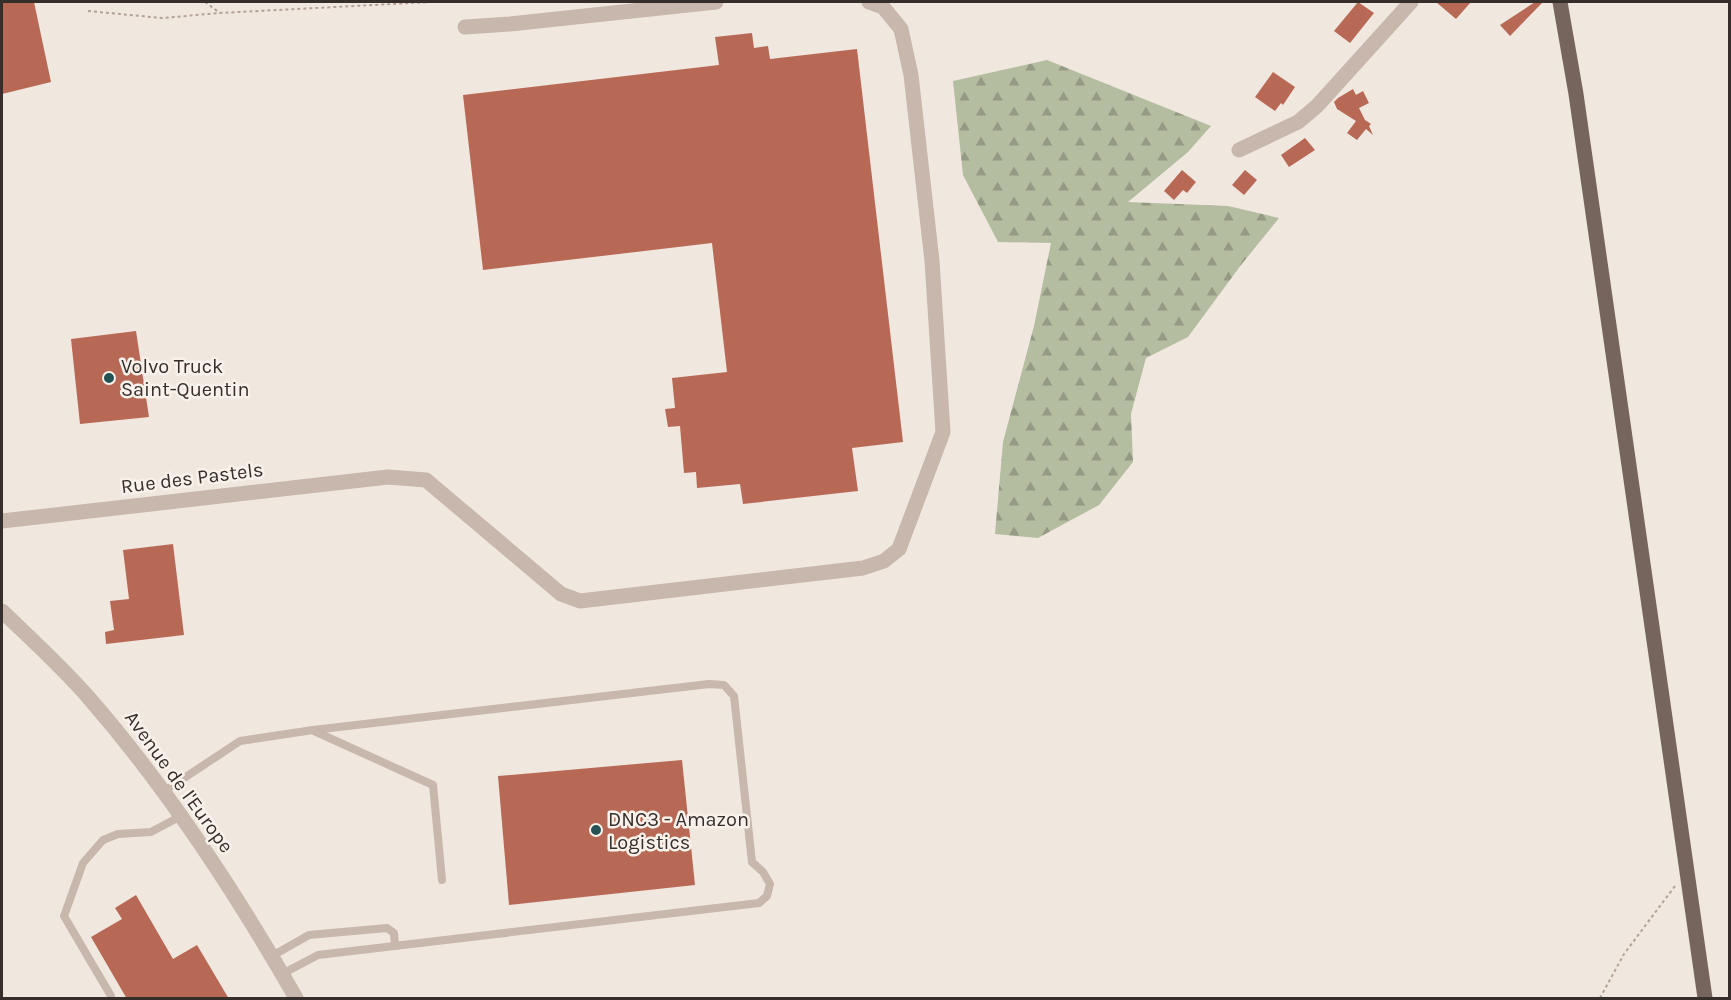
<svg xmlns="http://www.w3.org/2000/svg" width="1731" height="1000" font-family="Karla,sans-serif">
<defs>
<pattern id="forest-firs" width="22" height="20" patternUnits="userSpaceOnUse" patternTransform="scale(1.5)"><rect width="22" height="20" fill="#b5bda1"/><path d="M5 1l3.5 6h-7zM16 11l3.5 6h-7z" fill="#949a83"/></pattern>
</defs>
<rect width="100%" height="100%" fill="#f0e7df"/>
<polygon fill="url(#forest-firs)" points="1047,60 1211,126 1188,152 1128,202 1228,206 1279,218 1241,265 1188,337 1146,358 1131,414 1133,462 1099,505 1038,538 995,534 1003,442 1034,326 1051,243 998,242 963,175 953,81"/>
<g fill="#b86956">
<polygon points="2,2 34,2 51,82 2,94"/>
<polygon points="1358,2 1374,13 1350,43 1334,31"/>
<polygon points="1436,2 1471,2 1456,19"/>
<polygon points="1535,2 1543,2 1510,36 1500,25"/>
<polygon points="752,33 754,48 768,46 770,59 857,49 903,442 852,448 858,491 743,504 740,484 697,488 696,472 684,473 680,426 668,427 665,409 675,408 672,378 727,372 712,243 483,270 463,95 719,65 715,37"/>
<polygon points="1273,72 1295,87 1283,105 1281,103 1275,111 1255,97"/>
<polygon points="1353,89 1356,95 1363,91 1369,103 1359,108 1365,120 1371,124 1369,126 1373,135 1366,129 1357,140 1347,133 1356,121 1337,109 1334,102 1338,98"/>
<polygon points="1305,138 1315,150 1289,167 1281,155"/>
<polygon points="1182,170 1196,182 1187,193 1183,190 1174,200 1164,191"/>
<polygon points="1245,170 1257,180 1244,195 1232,185"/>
<polygon points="136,331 149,417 80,424 71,339"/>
<polygon points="173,544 184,635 106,644 105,632 114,630 110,601 129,599 123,550"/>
<polygon points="682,760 695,885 509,905 498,776"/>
<polygon points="136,895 173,959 197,945 229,999 127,999 91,937 122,919 115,908"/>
</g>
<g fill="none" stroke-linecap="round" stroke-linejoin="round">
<g stroke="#b3a297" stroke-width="2" stroke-dasharray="3 3" stroke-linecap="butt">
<polyline points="205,2 220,13"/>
<polyline points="88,11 162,18 220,13 431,2"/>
<polyline points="1600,998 1624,954 1675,886"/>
</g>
<g stroke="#c7b7ac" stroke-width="8">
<polyline points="314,731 433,785 442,880"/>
<polyline points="163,792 240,741 313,730 709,684 724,685 734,696 752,862 763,872 770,884 767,896 759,903 318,955 282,974"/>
<polyline points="272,956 309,935 387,928 394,933 395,946"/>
<polyline points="111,998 111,996 64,916 83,863 103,840 118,834 151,832 181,816"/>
</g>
<g stroke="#c7b7ac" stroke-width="15">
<polyline points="465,27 510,24 716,2"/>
<polyline points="1239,150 1298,122 1317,106 1411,2"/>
<polyline points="2,521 388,477 426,480 561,594 580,601 863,568 884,561 899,549 943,432 932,261 911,75 901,29 883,7 869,2"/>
<path d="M2,611C31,639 62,667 89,698C169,790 236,893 296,998"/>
</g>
<polyline stroke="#76655d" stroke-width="15" points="1560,2 1576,94 1705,998"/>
</g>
<g fill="#255253" stroke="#f8f2eb" stroke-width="2">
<circle cx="109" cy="378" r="6"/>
<circle cx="596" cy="830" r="6"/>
</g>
<g text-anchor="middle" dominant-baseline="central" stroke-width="5" stroke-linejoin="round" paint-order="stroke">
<g font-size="20" fill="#362e2a" stroke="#f8f2eb" text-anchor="start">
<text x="121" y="366">Volvo Truck<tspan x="121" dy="23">Saint-Quentin</tspan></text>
<text x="608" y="819">DNC3 - Amazon<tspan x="608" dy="23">Logistics</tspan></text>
</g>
<g font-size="20" fill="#362e2a" stroke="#f8f2eb">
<text transform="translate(192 478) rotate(-7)">Rue des Pastels</text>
<text transform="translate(179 782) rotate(54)">Avenue de l'Europe</text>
</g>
</g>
<rect width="1731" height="1000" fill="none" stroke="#362e2a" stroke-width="6"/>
</svg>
